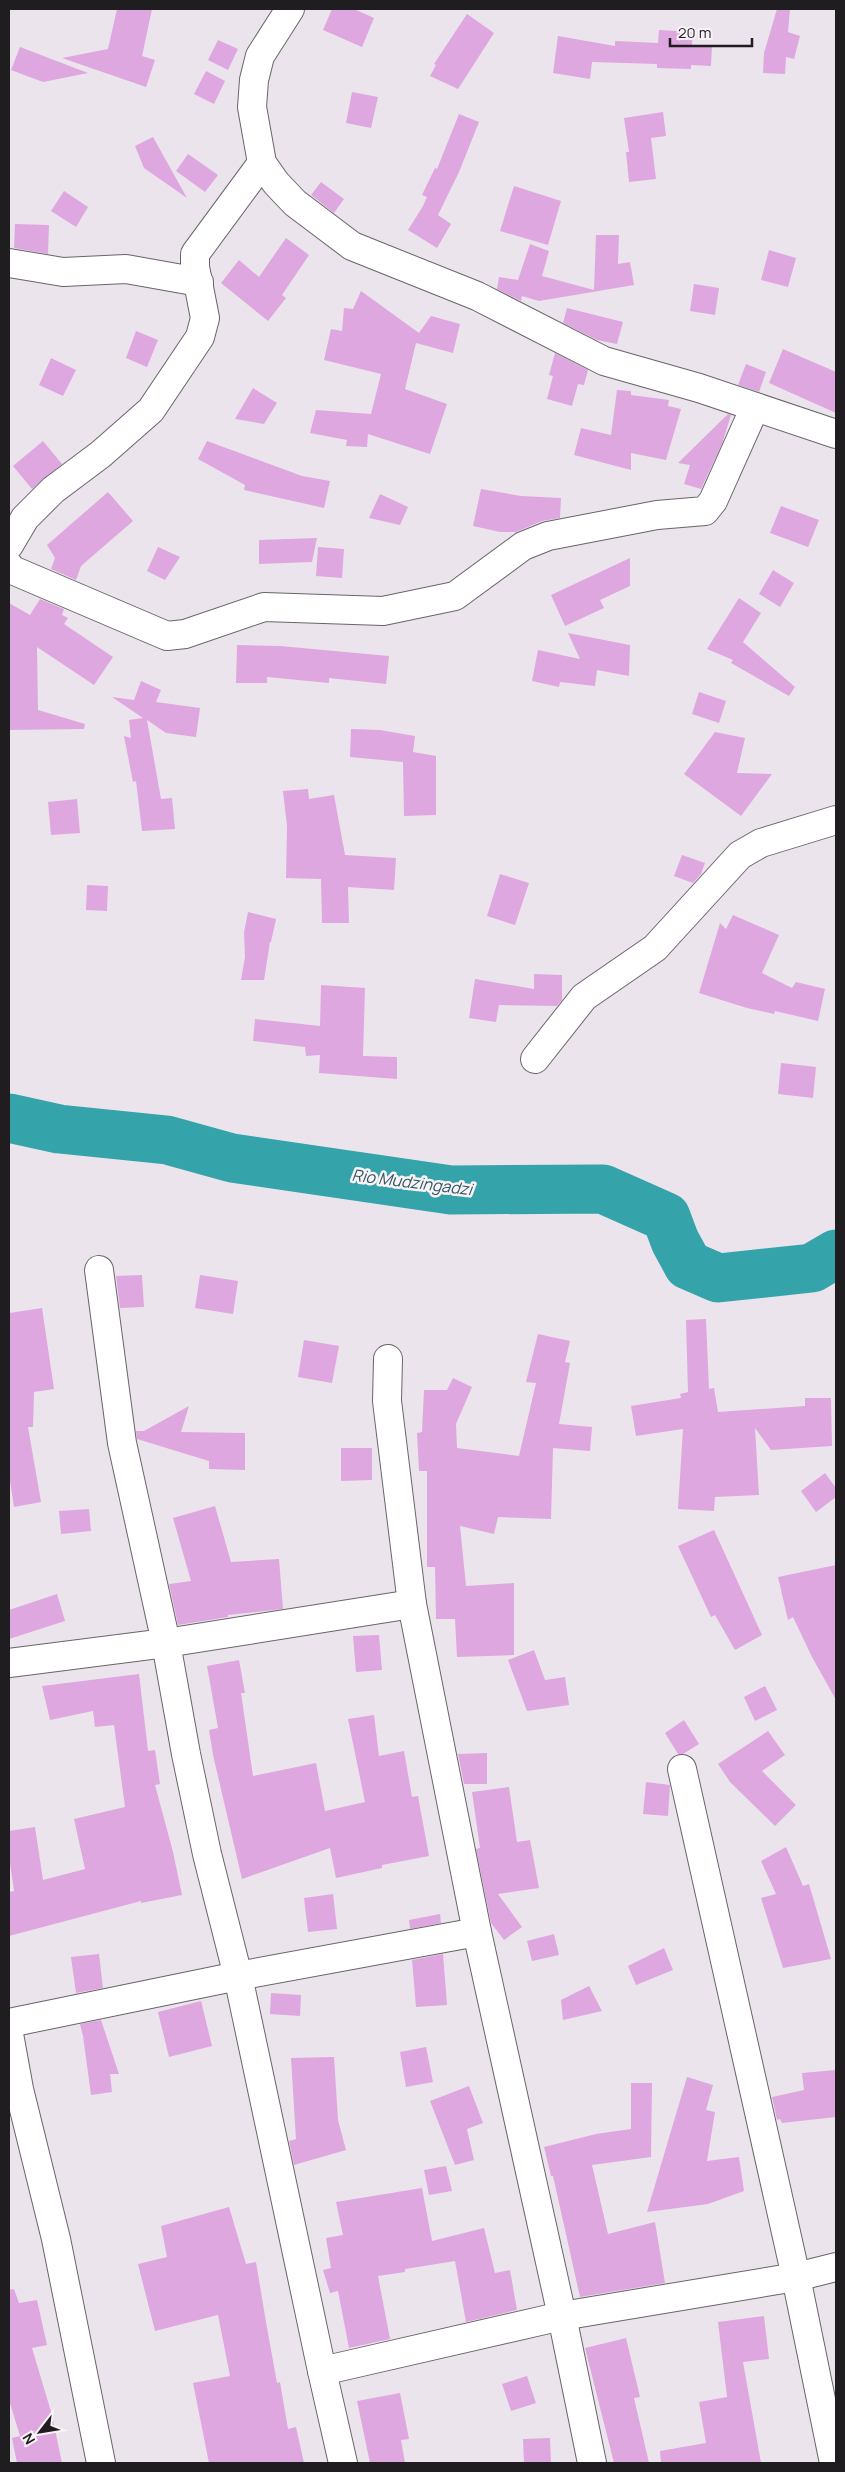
<svg xmlns="http://www.w3.org/2000/svg" width="845" height="2472" font-family="Manrope,sans-serif">
<rect width="100%" height="100%" fill="#ece4ec"/>
<g fill="none" stroke-linecap="round" stroke-linejoin="round">
<polyline stroke="#34a3aa" stroke-width="49" points="9,1118 59,1129 167,1140 232,1158 451,1190 603,1189 666,1217 675,1241 688,1265 718,1278 812,1268 836,1254"/>
</g>
<g fill="#dea7df">
<polygon points="117,9 152,9 142,56 155,60 146,87 62,58 108,49"/>
<polygon points="332,9 354,9 374,18 362,47 323,30"/>
<polygon points="777,9 790,9 788,32 800,36 794,59 786,57 785,74 763,73 764,53"/>
<polygon points="467,14 494,33 458,89 430,76 436,65 434,64"/>
<polygon points="659,30 693,32 692,45 712,46 711,66 691,65 691,69 657,68 657,64 592,62 590,79 553,73 558,36 615,46 615,41 658,43"/>
<polygon points="218,40 238,49 228,70 208,60"/>
<polygon points="20,47 88,73 43,82 11,70"/>
<polygon points="206,71 225,81 214,104 194,94"/>
<polygon points="352,92 378,97 371,128 346,123"/>
<polygon points="663,112 666,136 651,138 656,179 629,182 626,152 629,152 624,118"/>
<polygon points="459,114 479,122 459,172 438,215 451,224 437,248 408,230 423,206 427,197 422,195 435,168 437,169"/>
<polygon points="153,137 187,198 144,168 135,146"/>
<polygon points="188,154 218,175 205,192 176,171"/>
<polygon points="321,182 344,199 334,213 311,195"/>
<polygon points="514,186 561,201 548,245 500,231"/>
<polygon points="64,191 88,207 76,227 51,211"/>
<polygon points="15,224 49,225 48,254 14,248"/>
<polygon points="596,235 619,235 618,264 630,262 634,285 539,301 522,296 521,301 497,289 499,277 518,280 530,244 549,251 542,276 594,290"/>
<polygon points="286,238 309,255 282,295 286,298 268,321 221,283 239,260 259,277"/>
<polygon points="769,250 796,258 788,287 761,280"/>
<polygon points="694,284 719,288 715,315 690,311"/>
<polygon points="361,291 419,333 431,316 460,324 453,353 416,343 405,389 447,404 430,454 368,434 367,447 346,446 347,440 310,433 316,410 371,414 381,374 324,360 331,329 342,331 344,308 353,309"/>
<polygon points="567,308 623,322 617,344 597,340 563,323"/>
<polygon points="136,331 158,340 147,367 126,358"/>
<polygon points="783,349 836,372 836,413 769,383"/>
<polygon points="555,353 588,370 584,385 578,384 572,406 547,399 553,376 549,375"/>
<polygon points="51,358 76,370 63,396 39,385"/>
<polygon points="746,364 766,372 759,392 738,385"/>
<polygon points="253,388 277,403 264,424 235,419"/>
<polygon points="617,390 631,391 631,395 669,400 668,406 681,409 666,460 631,453 631,470 574,455 581,428 611,435"/>
<polygon points="728,414 731,415 722,444 701,489 684,484 690,465 678,463"/>
<polygon points="43,441 62,464 32,489 13,466"/>
<polygon points="207,441 302,476 330,481 324,508 244,490 245,485 198,459"/>
<polygon points="481,489 521,496 561,498 560,518 542,521 516,532 500,532 473,526"/>
<polygon points="108,492 133,521 81,566 76,580 51,569 55,558 47,545"/>
<polygon points="380,494 408,507 400,525 369,518"/>
<polygon points="781,506 819,520 808,547 770,533"/>
<polygon points="317,538 312,562 259,564 259,540"/>
<polygon points="158,547 180,557 165,580 147,571"/>
<polygon points="318,547 344,549 342,578 316,576"/>
<polygon points="630,558 630,586 600,600 604,608 565,626 551,595"/>
<polygon points="773,570 794,583 780,607 759,594"/>
<polygon points="739,598 761,613 743,642 795,687 789,696 731,663 733,660 707,649"/>
<polygon points="40,599 64,609 62,615 68,618 64,624 113,657 94,685 37,647 38,710 85,724 84,729 9,730 9,603 30,615"/>
<polygon points="568,633 630,645 629,676 597,670 595,686 560,682 559,687 532,681 538,650 580,659"/>
<polygon points="237,645 280,646 389,656 386,684 329,678 329,683 267,677 267,683 236,683"/>
<polygon points="141,681 161,690 156,702 200,708 196,737 166,733 147,720 161,799 172,798 175,829 142,831 136,781 133,782 124,736 131,738 129,720 143,718 112,697 134,700"/>
<polygon points="699,692 726,701 719,723 692,714"/>
<polygon points="351,729 380,730 415,736 413,752 436,756 436,815 404,816 403,762 350,757"/>
<polygon points="715,732 745,738 737,773 772,774 741,816 684,774"/>
<polygon points="308,789 309,799 334,795 345,855 396,858 394,890 348,887 349,923 322,923 321,879 286,878 287,826 283,791"/>
<polygon points="77,799 80,833 51,835 48,802"/>
<polygon points="682,855 705,863 701,874 693,883 674,876"/>
<polygon points="500,874 529,883 515,925 487,916"/>
<polygon points="87,885 108,886 107,911 86,910"/>
<polygon points="248,912 276,919 271,942 270,942 264,980 241,980 245,957 244,932"/>
<polygon points="733,915 779,935 762,973 792,988 796,982 825,989 818,1021 775,1011 774,1014 747,1008 699,993 720,923 726,929"/>
<polygon points="534,974 562,975 562,1000 557,1006 499,1005 496,1022 469,1018 475,979 534,989"/>
<polygon points="321,985 365,988 363,1056 397,1057 397,1079 319,1073 320,1055 306,1056 305,1047 253,1041 255,1019 320,1026"/>
<polygon points="781,1063 816,1067 813,1098 778,1094"/>
<polygon points="142,1275 144,1307 120,1308 116,1276"/>
<polygon points="200,1275 238,1281 233,1314 195,1308"/>
<polygon points="42,1308 54,1389 34,1392 33,1427 28,1427 41,1502 14,1507 9,1475 9,1313"/>
<polygon points="706,1319 709,1389 714,1388 718,1412 805,1406 805,1398 831,1398 832,1446 771,1450 755,1428 759,1495 715,1497 714,1511 678,1509 683,1429 636,1436 631,1406 681,1398 680,1394 688,1392 686,1320"/>
<polygon points="538,1334 570,1341 565,1362 570,1363 559,1424 592,1427 590,1451 553,1448 551,1519 498,1517 494,1534 460,1526 466,1586 514,1583 514,1655 457,1657 455,1619 436,1619 435,1567 427,1567 427,1471 419,1471 417,1433 422,1432 424,1390 447,1390 453,1378 472,1387 456,1424 457,1448 519,1456 536,1383 526,1382"/>
<polygon points="304,1340 339,1346 332,1383 298,1377"/>
<polygon points="189,1406 181,1432 245,1433 245,1470 209,1469 209,1461 137,1439 136,1431 144,1431"/>
<polygon points="341,1448 372,1448 372,1480 341,1481"/>
<polygon points="825,1473 836,1488 836,1497 816,1512 801,1491"/>
<polygon points="215,1506 231,1562 279,1559 283,1609 228,1615 228,1617 178,1625 169,1584 191,1581 173,1518"/>
<polygon points="89,1509 91,1531 61,1534 59,1511"/>
<polygon points="714,1530 762,1635 735,1650 715,1615 711,1617 678,1546"/>
<polygon points="836,1565 836,1700 812,1657 793,1617 788,1620 778,1577"/>
<polygon points="57,1594 65,1621 9,1639 9,1610"/>
<polygon points="379,1635 382,1670 356,1672 353,1636"/>
<polygon points="534,1650 545,1680 565,1677 569,1705 527,1711 508,1660"/>
<polygon points="239,1660 245,1693 241,1693 253,1776 316,1763 325,1811 365,1802 348,1719 374,1715 379,1756 404,1751 412,1797 418,1796 429,1856 382,1865 382,1868 336,1878 330,1848 242,1879 213,1755 209,1730 218,1728 207,1666"/>
<polygon points="139,1674 148,1751 155,1750 160,1784 155,1785 173,1852 182,1895 141,1903 141,1901 9,1936 9,1892 14,1891 9,1856 9,1831 35,1827 43,1880 85,1869 74,1819 125,1807 114,1725 95,1727 93,1711 50,1720 42,1686"/>
<polygon points="765,1686 777,1710 755,1721 744,1697"/>
<polygon points="684,1720 699,1744 683,1754 678,1754 665,1733"/>
<polygon points="768,1731 785,1755 762,1771 796,1805 775,1826 730,1782 718,1764"/>
<polygon points="487,1753 487,1784 464,1784 458,1754"/>
<polygon points="646,1782 670,1785 668,1816 643,1814"/>
<polygon points="509,1787 517,1842 530,1840 539,1888 498,1894 522,1927 504,1940 491,1923 476,1849 480,1848 472,1792"/>
<polygon points="786,1847 803,1886 809,1884 831,1959 783,1968 761,1898 776,1894 761,1861"/>
<polygon points="333,1894 337,1929 308,1932 304,1898"/>
<polygon points="440,1914 441,1923 410,1929 409,1920"/>
<polygon points="554,1934 559,1955 532,1961 527,1941"/>
<polygon points="664,1948 673,1970 636,1985 628,1966"/>
<polygon points="99,1954 103,1988 76,1993 71,1957"/>
<polygon points="443,1954 447,2005 416,2007 412,1960"/>
<polygon points="589,1986 602,2011 563,2020 561,2000"/>
<polygon points="271,1993 301,1995 300,2016 270,2014"/>
<polygon points="201,2001 212,2046 169,2057 158,2012"/>
<polygon points="101,2020 119,2074 110,2074 112,2092 91,2095 83,2036 80,2024"/>
<polygon points="426,2047 433,2082 406,2087 400,2052"/>
<polygon points="334,2057 338,2120 346,2150 294,2165 289,2141 296,2139 291,2058"/>
<polygon points="836,2070 836,2117 782,2123 780,2119 777,2120 772,2097 804,2090 802,2073"/>
<polygon points="687,2077 713,2085 706,2110 715,2112 707,2161 739,2157 744,2191 708,2204 647,2212"/>
<polygon points="631,2083 652,2083 651,2157 592,2165 608,2234 655,2222 665,2283 580,2297 553,2176 551,2176 544,2147 596,2134 631,2129"/>
<polygon points="469,2086 483,2123 467,2129 474,2160 455,2165 430,2101"/>
<polygon points="446,2166 452,2191 429,2195 424,2170"/>
<polygon points="422,2188 432,2241 484,2228 495,2273 510,2270 517,2310 466,2322 455,2261 405,2269 405,2272 378,2276 390,2339 349,2348 338,2291 330,2293 323,2270 331,2268 326,2238 343,2235 336,2202"/>
<polygon points="229,2207 246,2264 256,2262 266,2322 277,2383 280,2382 288,2429 296,2427 304,2463 209,2463 193,2383 230,2376 218,2315 155,2331 138,2264 167,2257 161,2226"/>
<polygon points="14,2289 19,2303 37,2300 47,2345 32,2348 52,2415 62,2463 17,2463 12,2438 20,2436 9,2400 9,2290"/>
<polygon points="764,2316 769,2359 743,2362 761,2463 661,2463 660,2451 706,2443 699,2402 727,2397 718,2322"/>
<polygon points="626,2338 640,2397 634,2398 649,2463 614,2463 585,2348"/>
<polygon points="527,2376 536,2403 511,2411 502,2384"/>
<polygon points="400,2393 409,2439 401,2440 405,2463 370,2463 357,2401"/>
<polygon points="550,2438 551,2463 524,2463 523,2439"/>
</g>
<g fill="none" stroke-linecap="round" stroke-linejoin="round">
<defs>
<g id="minor">
<polyline points="290,9 260,56 254,80 252,107 262,163 276,183 295,203 352,246 477,296 604,361 699,388 836,434"/>
<polyline points="9,263 63,272 126,269 199,282"/>
<polyline points="9,545 25,518 53,490 101,454 151,410 200,337 205,318 195,267 195,254 262,163"/>
<polyline points="9,566 10,569 167,636 185,634 264,607 383,611 455,596 523,546 548,536 657,515 705,511 713,501 755,407"/>
<polyline points="535,1059 584,997 655,948 740,855 761,843 836,820"/>
<polyline points="99,1270 122,1443 166,1643 186,1754 207,1854 238,1976 322,2371 343,2463"/>
<polyline points="388,1359 387,1401 412,1604 477,1932 562,2316 592,2463"/>
<polyline points="9,1663 166,1643 412,1604"/>
<polyline points="682,1769 796,2277 834,2463"/>
<polyline points="9,2023 238,1976 477,1932"/>
<polyline points="9,2034 19,2089 56,2239 101,2463"/>
<polyline points="322,2371 562,2316 796,2277 836,2267"/>
</g>
</defs>
<use href="#minor" stroke="#6a646a" stroke-width="30"/>
<use href="#minor" stroke="#fff" stroke-width="28"/>
</g>
<g text-anchor="middle" dominant-baseline="central" stroke-width="5" stroke-linejoin="round" paint-order="stroke">
<g font-size="16" font-style="italic" fill="#2b595c" stroke="#f9f2f9">
<text transform="translate(412 1182) rotate(7)">Rio Mudzingadzi</text>
</g>
</g>
<rect width="845" height="2472" fill="none" stroke="#1f1d1f" stroke-width="20"/>
<g transform="translate(40 2432) rotate(239)" stroke="#f9f2f9" stroke-width="4" paint-order="stroke">
<path d="M0-4L9 19L0 12L-9 19Z" fill="#1f1d1f"/>
<text y="-8" font-size="14" font-weight="bold" text-anchor="middle" fill="#1f1d1f">N</text>
</g>
<path d="M670 38v8h82v-8" fill="none" stroke="#1f1d1f" stroke-width="2.5"/>
<text x="678" y="38" font-size="15" fill="#1f1d1f" stroke="#f9f2f9" stroke-width="4" paint-order="stroke">20 m</text>
</svg>
